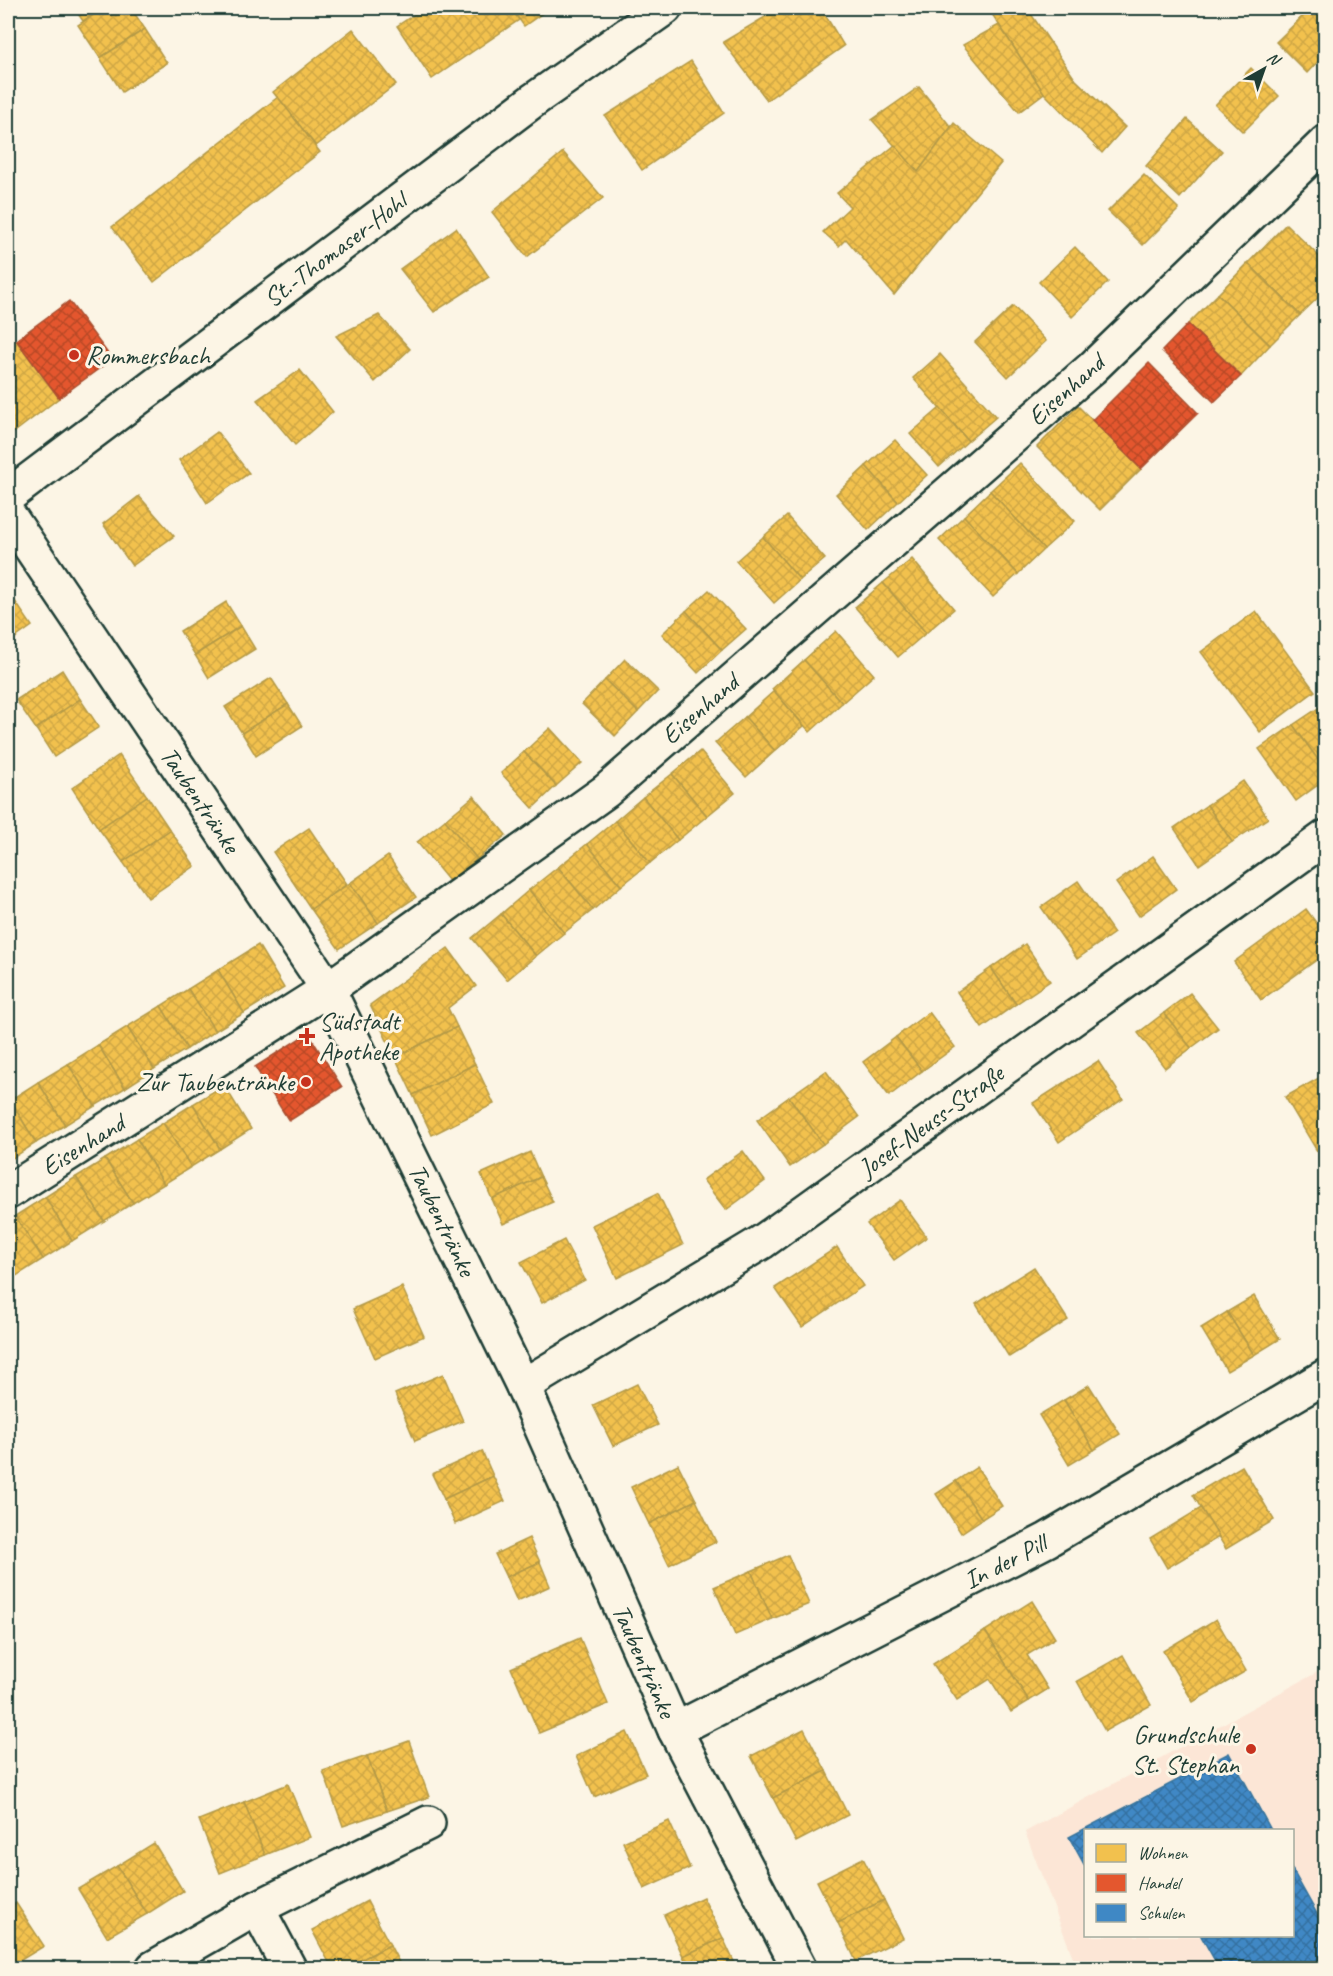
<svg xmlns="http://www.w3.org/2000/svg" width="1333" height="1976" font-family="Caveat,sans-serif">
<defs>
<pattern id="homes-cross-hatch" width="8" height="8" patternUnits="userSpaceOnUse" patternTransform="scale(1.5)"><rect width="8" height="8" fill="#f2c14e"/><path d="M0 0l8 8M0 8l8-8" fill="none" stroke="#cfa745"/></pattern>
<pattern id="shops-cross-hatch" width="8" height="8" patternUnits="userSpaceOnUse" patternTransform="scale(1.5)"><rect width="8" height="8" fill="#e4572e"/><path d="M0 0l8 8M0 8l8-8" fill="none" stroke="#b84928"/></pattern>
<pattern id="schools-cross-hatch" width="8" height="8" patternUnits="userSpaceOnUse" patternTransform="scale(1.5)"><rect width="8" height="8" fill="#3f88c5"/><path d="M0 0l8 8M0 8l8-8" fill="none" stroke="#3470a1"/></pattern>
</defs>
<rect width="100%" height="100%" fill="#fcf5e5"/>
<filter id="ink" filterUnits="userSpaceOnUse"><feTurbulence type="fractalNoise" baseFrequency=".0167" numOctaves="2"/><feDisplacementMap in="SourceGraphic" scale="12" xChannelSelector="R" yChannelSelector="G"/><feConvolveMatrix kernelMatrix="1 2 1 2 8 2 1 2 1" color-interpolation-filters="sRGB"/></filter>
<g filter="url(#ink)">
<path fill="#fce6d6" fill-rule="evenodd" d="M1325,1668V1968H1077L1025,1832ZM1086,1830H1292V1936H1086Z"/>
<g fill="url(#homes-cross-hatch)" stroke="#b39946" stroke-width="1.5">
<polygon points="74,8 104,8 83,21"/>
<polygon points="104,8 131,8 145,29 100,58 78,25"/>
<polygon points="424,8 511,8 519,20 432,79 397,26"/>
<polygon points="511,8 550,8 524,26"/>
<polygon points="780,8 821,8 844,46 767,100 723,42"/>
<polygon points="988,8 1027,8 1075,79 1125,127 1102,153 1044,93"/>
<polygon points="1311,8 1320,8 1326,13 1326,53 1307,73 1276,42"/>
<polygon points="999,25 1044,93 1019,112 963,45"/>
<polygon points="145,29 167,63 122,92 100,58"/>
<polygon points="353,29 396,84 316,146 273,92"/>
<polygon points="691,61 724,113 642,170 605,116"/>
<polygon points="1251,68 1279,96 1243,132 1215,105"/>
<polygon points="919,87 951,127 918,172 872,120"/>
<polygon points="278,97 320,152 154,282 112,227"/>
<polygon points="1187,119 1222,151 1180,198 1146,166"/>
<polygon points="954,123 1001,163 894,295 846,239 839,246 823,232 850,207 837,193 895,145 918,172"/>
<polygon points="563,152 603,198 527,257 492,212"/>
<polygon points="1144,175 1179,209 1143,245 1108,211"/>
<polygon points="1286,224 1326,263 1326,290 1300,315 1248,263"/>
<polygon points="456,228 489,277 434,312 400,269"/>
<polygon points="1075,247 1108,282 1072,317 1039,282"/>
<polygon points="1248,263 1300,315 1270,345 1218,294"/>
<polygon points="1218,294 1270,345 1241,376 1188,324"/>
<polygon points="1013,306 1046,341 1008,377 975,342"/>
<polygon points="379,315 410,349 375,382 336,336"/>
<polygon points="16,340 59,398 8,437 8,346"/>
<polygon points="940,354 996,417 968,441 913,378"/>
<polygon points="300,370 333,412 295,445 257,400"/>
<polygon points="1078,406 1141,469 1100,510 1037,447"/>
<polygon points="940,408 968,441 939,467 910,434"/>
<polygon points="217,432 249,473 207,503 179,460"/>
<polygon points="895,440 927,475 898,502 866,466"/>
<polygon points="1020,463 1075,521 1044,549 990,491"/>
<polygon points="866,466 898,502 868,530 836,494"/>
<polygon points="990,491 1044,549 1018,574 964,516"/>
<polygon points="139,496 174,536 132,566 103,524"/>
<polygon points="787,516 825,559 800,580 763,537"/>
<polygon points="964,516 1018,574 993,597 939,540"/>
<polygon points="763,537 800,580 774,603 736,561"/>
<polygon points="912,559 954,609 926,633 883,583"/>
<polygon points="883,583 926,633 898,657 855,607"/>
<polygon points="709,590 746,629 722,650 686,611"/>
<polygon points="8,591 32,626 8,643"/>
<polygon points="226,602 241,626 195,655 180,631"/>
<polygon points="686,611 722,650 698,673 662,634"/>
<polygon points="1256,611 1315,691 1260,732 1201,652"/>
<polygon points="241,626 255,649 209,678 195,655"/>
<polygon points="836,631 874,675 842,703 804,660"/>
<polygon points="625,659 658,691 638,712 605,680"/>
<polygon points="804,660 842,703 810,732 772,689"/>
<polygon points="62,670 80,699 36,729 16,700"/>
<polygon points="271,678 288,704 242,733 225,707"/>
<polygon points="605,680 638,712 615,736 582,704"/>
<polygon points="774,691 804,726 775,751 745,717"/>
<polygon points="80,699 99,727 54,757 36,729"/>
<polygon points="1326,703 1326,771 1293,725"/>
<polygon points="288,704 302,726 256,756 242,733"/>
<polygon points="745,717 775,751 746,777 715,743"/>
<polygon points="1293,725 1326,771 1326,779 1296,801 1259,749"/>
<polygon points="550,728 582,763 556,786 524,752"/>
<polygon points="700,751 735,793 707,816 672,774"/>
<polygon points="524,752 556,786 533,808 501,773"/>
<polygon points="119,755 147,796 99,829 72,788"/>
<polygon points="672,774 707,816 678,840 643,797"/>
<polygon points="1243,781 1268,818 1232,842 1207,805"/>
<polygon points="147,796 170,830 123,862 99,829"/>
<polygon points="474,796 506,835 477,859 445,820"/>
<polygon points="643,797 678,840 650,863 615,821"/>
<polygon points="1207,805 1232,842 1199,865 1174,828"/>
<polygon points="445,820 477,859 449,881 417,842"/>
<polygon points="615,821 650,863 621,886 587,844"/>
<polygon points="309,828 347,884 311,909 273,852"/>
<polygon points="170,830 195,866 148,898 123,862"/>
<polygon points="587,844 621,886 593,910 558,867"/>
<polygon points="388,856 416,897 378,923 350,883"/>
<polygon points="1153,856 1176,889 1139,916 1116,883"/>
<polygon points="558,867 593,910 564,933 529,890"/>
<polygon points="1078,881 1114,933 1077,959 1041,907"/>
<polygon points="350,883 378,923 339,949 311,909"/>
<polygon points="529,890 564,933 536,956 501,914"/>
<polygon points="1306,909 1326,936 1326,953 1261,1000 1234,962"/>
<polygon points="501,914 536,956 507,980 472,938"/>
<polygon points="1025,944 1050,981 1016,1004 991,968"/>
<polygon points="258,945 284,988 244,1013 218,970"/>
<polygon points="448,948 476,986 448,1008 457,1027 395,1057 370,1005"/>
<polygon points="991,968 1016,1004 982,1028 957,992"/>
<polygon points="218,970 244,1013 215,1031 188,989"/>
<polygon points="188,989 215,1031 187,1049 161,1006"/>
<polygon points="1190,993 1218,1028 1191,1048 1164,1013"/>
<polygon points="161,1006 187,1049 154,1069 127,1027"/>
<polygon points="929,1012 955,1047 922,1071 896,1037"/>
<polygon points="1164,1013 1191,1048 1165,1068 1138,1033"/>
<polygon points="127,1027 154,1069 125,1088 98,1045"/>
<polygon points="457,1027 475,1064 413,1095 395,1057"/>
<polygon points="896,1037 922,1071 889,1096 863,1062"/>
<polygon points="98,1045 125,1088 95,1106 68,1064"/>
<polygon points="1098,1061 1123,1099 1059,1142 1033,1103"/>
<polygon points="68,1064 95,1106 65,1125 38,1082"/>
<polygon points="475,1064 494,1104 432,1135 413,1095"/>
<polygon points="826,1071 859,1117 823,1144 789,1097"/>
<polygon points="1326,1074 1326,1146 1317,1151 1285,1097"/>
<polygon points="38,1082 65,1125 36,1143 10,1100"/>
<polygon points="224,1085 251,1129 220,1149 193,1104"/>
<polygon points="789,1097 823,1144 790,1167 757,1120"/>
<polygon points="10,1100 36,1143 8,1161 8,1101"/>
<polygon points="193,1104 220,1149 191,1167 163,1123"/>
<polygon points="163,1123 191,1167 164,1184 137,1139"/>
<polygon points="137,1139 164,1184 133,1203 105,1159"/>
<polygon points="743,1151 765,1181 726,1210 703,1180"/>
<polygon points="530,1152 541,1177 492,1199 481,1174"/>
<polygon points="105,1159 133,1203 104,1221 76,1177"/>
<polygon points="76,1177 104,1221 72,1241 45,1197"/>
<polygon points="541,1177 553,1202 503,1224 492,1199"/>
<polygon points="658,1193 683,1245 617,1278 592,1225"/>
<polygon points="45,1197 72,1241 43,1259 15,1216"/>
<polygon points="900,1200 927,1237 894,1260 867,1224"/>
<polygon points="15,1216 43,1259 10,1280 8,1220"/>
<polygon points="564,1240 585,1280 542,1303 521,1262"/>
<polygon points="837,1247 863,1286 802,1327 775,1288"/>
<polygon points="1034,1267 1068,1320 1009,1357 976,1304"/>
<polygon points="402,1287 424,1336 375,1358 353,1309"/>
<polygon points="1254,1296 1280,1339 1254,1355 1227,1312"/>
<polygon points="1227,1312 1254,1355 1227,1371 1201,1328"/>
<polygon points="443,1374 463,1421 415,1441 395,1394"/>
<polygon points="637,1384 658,1425 613,1446 593,1405"/>
<polygon points="1089,1385 1120,1434 1094,1450 1064,1400"/>
<polygon points="1064,1400 1094,1450 1069,1465 1039,1415"/>
<polygon points="482,1451 493,1476 444,1499 432,1474"/>
<polygon points="678,1464 696,1500 649,1524 631,1487"/>
<polygon points="1242,1466 1274,1520 1226,1549 1193,1495"/>
<polygon points="977,1467 1002,1506 982,1519 956,1481"/>
<polygon points="493,1476 505,1501 455,1524 444,1499"/>
<polygon points="956,1481 982,1519 961,1533 936,1494"/>
<polygon points="696,1500 716,1542 669,1565 649,1524"/>
<polygon points="1201,1508 1219,1537 1167,1568 1150,1539"/>
<polygon points="529,1538 540,1562 506,1577 495,1554"/>
<polygon points="788,1555 809,1604 772,1619 751,1571"/>
<polygon points="540,1562 550,1586 517,1601 506,1577"/>
<polygon points="751,1571 772,1619 735,1635 714,1587"/>
<polygon points="1032,1601 1055,1638 1027,1655 1048,1689 1029,1701 985,1631"/>
<polygon points="1216,1619 1246,1671 1193,1702 1163,1651"/>
<polygon points="985,1631 1029,1701 1011,1712 990,1679 957,1700 933,1664"/>
<polygon points="580,1638 608,1704 539,1733 511,1668"/>
<polygon points="1123,1655 1151,1705 1105,1731 1077,1681"/>
<polygon points="804,1729 826,1771 773,1798 751,1756"/>
<polygon points="627,1732 646,1774 594,1797 576,1756"/>
<polygon points="409,1741 429,1797 387,1811 367,1756"/>
<polygon points="367,1756 387,1811 343,1826 323,1771"/>
<polygon points="826,1771 848,1815 796,1842 773,1798"/>
<polygon points="288,1784 310,1837 265,1855 244,1802"/>
<polygon points="244,1802 265,1855 220,1873 199,1820"/>
<polygon points="669,1821 690,1868 644,1889 623,1842"/>
<polygon points="154,1843 183,1891 147,1914 117,1866"/>
<polygon points="863,1858 884,1900 838,1923 817,1881"/>
<polygon points="117,1866 147,1914 107,1937 78,1889"/>
<polygon points="703,1897 723,1938 683,1956 664,1915"/>
<polygon points="884,1900 903,1938 856,1961 838,1923"/>
<polygon points="367,1901 390,1945 345,1968 332,1968 312,1930"/>
<polygon points="16,1903 44,1946 8,1968 8,1908"/>
<polygon points="723,1938 737,1968 689,1968 683,1956"/>
<polygon points="390,1945 402,1968 345,1968"/>
</g>
<g fill="url(#shops-cross-hatch)" stroke="#a94f30" stroke-width="1.5">
<polygon points="69,301 112,359 59,398 16,340"/>
<polygon points="1188,324 1241,376 1214,402 1162,351"/>
<polygon points="1149,363 1198,413 1141,469 1092,420"/>
<polygon points="308,1033 342,1087 289,1121 255,1067"/>
</g>
<g fill="url(#schools-cross-hatch)" stroke="#35729a" stroke-width="1.5">
<polygon points="1229,1753 1271,1830 1086,1830 1086,1868 1069,1837"/>
<polygon points="1292,1869 1326,1930 1326,1968 1219,1968 1201,1936 1292,1936"/>
</g>
<g fill="none" stroke-linecap="round" stroke-linejoin="round">
<defs>
<g id="minor">
<polyline points="8,496 535,99 665,8"/>
<polyline points="8,514 328,989 523,1386 675,1730 799,1968"/>
<polyline points="8,1192 328,989 606,791 1091,369 1326,142"/>
<polyline points="523,1386 762,1242 1326,837"/>
<polyline points="675,1730 1047,1540 1326,1376"/>
<polyline points="257,1908 289,1968"/>
<polyline points="153,1968 257,1908 428,1823"/>
</g>
</defs>
<use href="#minor" stroke="#1f3d34" stroke-width="38"/>
<use href="#minor" stroke="#fcf5e5" stroke-width="33"/>
</g>
</g>
<g fill="#c8321e" stroke="#fcf5e5" stroke-width="2">
<circle cx="74" cy="355" r="6"/>
<path d="M304 1027h6v6h6v6h-6v6h-6v-6h-6v-6h6z"/>
<circle cx="306" cy="1082" r="6"/>
<circle cx="1251" cy="1749" r="6"/>
</g>
<g text-anchor="middle" dominant-baseline="central" stroke-width="6" stroke-linejoin="round" paint-order="stroke">
<g font-size="26" fill="#1f3d34" stroke="#fcf5e5">
<text transform="translate(335 250) rotate(-37)">St.-Thomaser-Hohl</text>
<text transform="translate(1066 390) rotate(-42)">Eisenhand</text>
<text transform="translate(700 709) rotate(-41)">Eisenhand</text>
<text transform="translate(200 800) rotate(56)">Taubentränke</text>
<text transform="translate(931 1121) rotate(-36)">Josef-Neuss-Straße</text>
<text transform="translate(83 1145) rotate(-32)">Eisenhand</text>
<text transform="translate(442 1220) rotate(64)">Taubentränke</text>
<text transform="translate(1005 1562) rotate(-27)">In der Pill</text>
<text transform="translate(644 1661) rotate(66)">Taubentränke</text>
</g>
<g font-size="26" fill="#1f3d34" stroke="#fcf5e5" text-anchor="start">
<text x="86" y="355">Rommersbach</text>
<text x="319" y="1021">Südstadt<tspan x="319" dy="30">Apotheke</tspan></text>
<text x="294" y="1082" text-anchor="end">Zur Taubentränke</text>
<text x="1239" y="1734" text-anchor="end">Grundschule<tspan x="1239" dy="30">St. Stephan</tspan></text>
</g>
</g>
<rect width="1333" height="1976" fill="none" stroke="#fcf5e5" stroke-width="30"/>
<rect x="15" y="15" width="1303" height="1946" fill="none" stroke="#1f3d34" stroke-width="2" filter="url(#ink)"/>
<rect x="1084" y="1829" width="210" height="108" fill="#fcf5e5" stroke="#a4ab9e" stroke-width="1.5"/>
<rect x="1096" y="1844" width="30" height="18" fill="#f2c14e" stroke="#a4ab9e" stroke-width="1.5"/>
<text x="1138" y="1859" font-size="18" fill="#1f3d34">Wohnen</text>
<rect x="1096" y="1874" width="30" height="18" fill="#e4572e" stroke="#a4ab9e" stroke-width="1.5"/>
<text x="1138" y="1889" font-size="18" fill="#1f3d34">Handel</text>
<rect x="1096" y="1904" width="30" height="18" fill="#3f88c5" stroke="#a4ab9e" stroke-width="1.5"/>
<text x="1138" y="1919" font-size="18" fill="#1f3d34">Schulen</text>
<g transform="translate(1264 69) rotate(40)" stroke="#fcf5e5" stroke-width="4.5" paint-order="stroke">
<path d="M0-4.5L10 22L0 15L-10 22Z" fill="#1f3d34"/>
<text y="-9" font-size="16" font-weight="bold" text-anchor="middle" fill="#1f3d34">N</text>
</g>
</svg>
